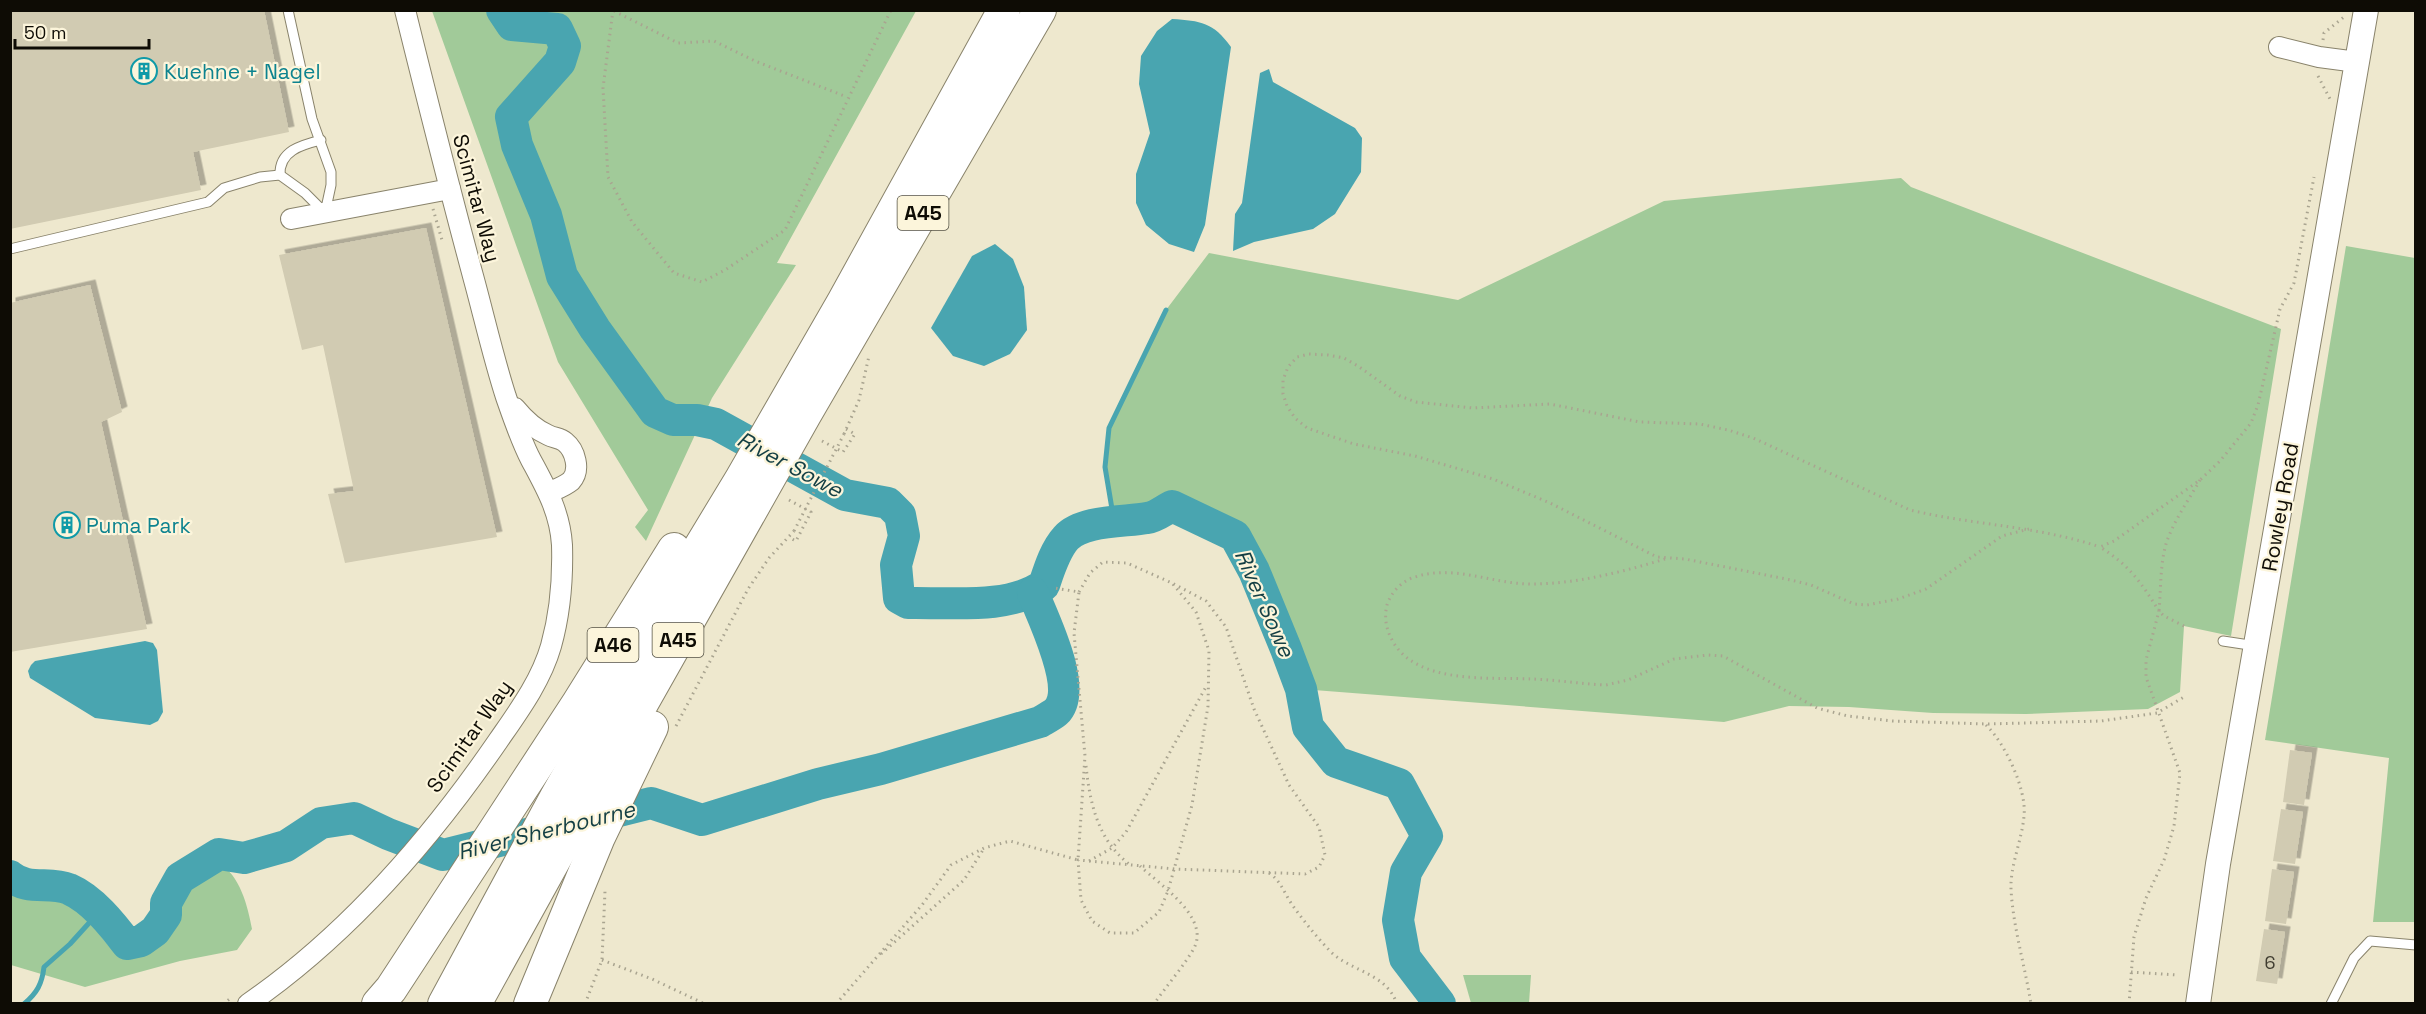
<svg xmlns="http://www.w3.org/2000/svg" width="2426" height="1014" font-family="'Space Grotesk',sans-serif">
<defs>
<filter id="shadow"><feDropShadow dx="5.5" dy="-5.5" stdDeviation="0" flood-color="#0004"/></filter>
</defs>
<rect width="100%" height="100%" fill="#eee8ce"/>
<g fill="#a1ca99">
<polygon points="432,11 916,11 777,263 796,265 712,398 646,541 635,527 648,510 558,362"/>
<polygon points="1901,178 1911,187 2281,329 2231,636 2184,626 2180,692 2148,709 2026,714 1933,713 1849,707 1789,706 1724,722 1301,689 1254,571 1235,536 1172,506 1150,518 1114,521 1105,467 1109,428 1166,310 1209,253 1458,300 1664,201"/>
<polygon points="2346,246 2415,258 2415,922 2373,922 2389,758 2265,740"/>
<path d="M218,863C240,874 248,907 252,929L237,950L180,961L85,987L11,965V890C16,892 22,897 28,897C45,899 53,887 73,898C84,904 90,917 96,928C118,968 142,958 170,931L172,909L187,885Z"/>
<polygon points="1463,975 1531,975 1529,1003 1471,1003"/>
</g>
<g fill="#49a5b0">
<path d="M1172,19C1201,21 1213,22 1231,47L1205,225L1194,252L1169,244L1146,225L1136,203V174L1150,133L1139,84L1141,56L1157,31Z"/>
<polygon points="1269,69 1273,82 1355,128 1362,138 1361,172 1335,214 1313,229 1254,242 1233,251 1235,214 1242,203 1260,73"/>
<polygon points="995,244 1013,259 1024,287 1027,330 1010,354 984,366 953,356 931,328 972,256"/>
<polygon points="145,641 153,643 157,650 163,712 158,721 150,725 95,718 30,678 28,671 31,665 35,661"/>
</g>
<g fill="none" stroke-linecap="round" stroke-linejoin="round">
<g stroke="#49a5b0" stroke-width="5">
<polyline points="1114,521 1105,467 1109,428 1166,310"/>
<path d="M24,1004C37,993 42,984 44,967L70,944L99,912"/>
</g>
<g stroke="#49a5b0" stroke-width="32">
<path d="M502,10L512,25L557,29L565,46L560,62L511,117L517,145L546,215L562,276L595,329L655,412L673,420H697L716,424L845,495L888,503L900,515L904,536L896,565L899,598L908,603C951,602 1008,610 1044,585C1049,570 1055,550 1066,538C1082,520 1125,522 1147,518C1156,517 1164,510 1172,506L1235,536L1254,571L1286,649L1301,689L1308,727L1336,762L1399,784L1427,836L1406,872L1398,920L1405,958L1440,1004"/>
<path d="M10,876C28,891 49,881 69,889C92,899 112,924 127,944L141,941L155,931L166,915V903L180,878L219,854L244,858L286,846L321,823L354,818L388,834L443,855L651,803L702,820L818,784L881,769L1040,722C1045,719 1051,716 1056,712C1079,690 1043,618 1033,593"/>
</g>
</g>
<g fill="#d1cbb2" filter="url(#shadow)">
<polygon points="10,10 264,10 289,132 193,152 201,190 10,229"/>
<polygon points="426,228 497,537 345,563 328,494 354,491 323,345 302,350 279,255"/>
<polygon points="90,285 122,412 101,422 147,629 10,652 10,303"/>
<polygon points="2290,750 2312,753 2304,805 2283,802"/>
<polygon points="2281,809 2303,812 2295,864 2273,861"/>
<polygon points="2272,869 2294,872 2286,924 2265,921"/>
<polygon points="2264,929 2285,932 2277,984 2256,981"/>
</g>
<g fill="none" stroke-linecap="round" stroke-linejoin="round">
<defs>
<g id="service">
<polyline points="288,10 312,119 331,172 331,185 325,213"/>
<path d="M280,175C279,151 301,145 321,140"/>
<polyline points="10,249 208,202 224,188 260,177 280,175 305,193 323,211"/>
<polyline points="2223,641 2256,646"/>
<polyline points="2331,1004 2354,958 2370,941 2416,945"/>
</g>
<g id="minor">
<polyline points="2279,47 2319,57 2357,62"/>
<polyline points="291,219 450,189"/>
<path d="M515,408C524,419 534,429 548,435C554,438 560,438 565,442C575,450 581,470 571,481C565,486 557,489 550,492"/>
<path d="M248,1004C348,935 430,840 498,741C518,712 541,681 551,646C560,614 563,579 562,545C560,512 546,488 531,460C521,441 513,417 506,397C493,357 484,316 473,276C449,187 427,99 405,10"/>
</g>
<polyline id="tertiary" points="2198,1004 2218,864 2366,10"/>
<g id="trunk">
<polyline points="378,1004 391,989 578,703 674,549"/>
<polyline points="444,1004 556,797 672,593 741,479 843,302 1004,10"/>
<polyline points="475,1004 596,785 805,415 1040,10"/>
<polyline points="530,1004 599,837 652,727"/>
</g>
</defs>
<use href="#service" stroke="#89836b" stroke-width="11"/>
<use href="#minor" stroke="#89836b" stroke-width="22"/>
<use href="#tertiary" stroke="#89836b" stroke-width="26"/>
<use href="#trunk" stroke="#89836b" stroke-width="34"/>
<g stroke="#a9a490" stroke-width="3" stroke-dasharray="1.5 4.5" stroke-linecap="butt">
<polyline points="613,10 603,88 608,177 632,222 674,273 702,282 725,270 785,230 891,10"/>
<polyline points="614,11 678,43 714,41 755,61 847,97"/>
<polyline points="2323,40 2324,33 2344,17"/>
<polyline points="2318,76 2330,99"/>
<polyline points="433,209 442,240"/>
<polyline points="844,434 859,400 869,356"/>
<polyline points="822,441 843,452 855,434 846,429"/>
<polyline points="789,500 811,512 796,541 790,538"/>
<path d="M2029,529L2002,536L1926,589L1898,599L1867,605L1854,604L1811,585L1791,580L1685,559L1657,557L1550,503L1493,479L1415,456L1354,444L1307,428L1295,418L1287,406L1283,394V380L1288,367L1297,357L1309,354L1328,355L1344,358L1358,366L1400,396L1416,402L1473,408L1550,404L1640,422L1700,424L1728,430L1753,438L1910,510C1973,525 2038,526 2100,547"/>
<path d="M1665,559C1622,572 1576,584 1531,584C1492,584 1454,564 1415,577C1403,580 1391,592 1387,605C1384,617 1386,629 1392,640C1416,685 1490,677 1533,679C1558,680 1581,684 1606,685L1628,680L1674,659L1708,655L1723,656L1817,708L1848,716L1893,721L1986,724L2101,721L2157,713L2184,697"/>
<polyline points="1079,592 1090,573 1103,562 1127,563 1172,583 1206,601 1226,627 1254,709 1289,785 1319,827 1325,855 1319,867 1305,874 1175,869 1078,860 1081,900 1092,921 1110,933 1134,933 1159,912 1168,891 1192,805 1208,706 1209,651 1196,612 1172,583"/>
<path d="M2184,626L2164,616L2159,611C2161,589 2160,565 2166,544C2173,522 2188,501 2200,480"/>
<path d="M1986,725C2005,743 2027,790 2024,816C2022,840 2010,866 2011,889C2013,927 2025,966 2031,1004"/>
<polyline points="676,726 748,589 769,558 794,531"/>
<path d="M1086,766C1090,804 1098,840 1129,864"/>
<polyline points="1089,861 1112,848 1126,832 1207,685"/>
<path d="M1140,866C1159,884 1208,916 1195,946C1188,961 1164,989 1154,1004"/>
<path d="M1269,873C1280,880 1284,892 1291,903C1302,919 1315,935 1329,950C1350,972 1386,972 1397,1004"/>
<polyline points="881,954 964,880 983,850"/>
<polyline points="602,960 652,979 705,1004"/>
<polyline points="2131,972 2177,975"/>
<polyline points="223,1004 231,998"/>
<polyline points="585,1004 602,960 605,891"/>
<polyline points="836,1004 922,905 951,865 984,848 1010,841 1078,860 1085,756 1074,633 1079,592 1055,588"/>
<path d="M2129,1004L2134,937L2146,898L2164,860L2174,826L2180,773L2146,677V660L2159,611C2140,581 2130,566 2100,547L2114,541L2200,480L2220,461L2251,423L2258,405L2280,309L2294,283L2314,177"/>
</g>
<use href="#service" stroke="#fff" stroke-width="9"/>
<use href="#minor" stroke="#fff" stroke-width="20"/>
<use href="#tertiary" stroke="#fff" stroke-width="24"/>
<use href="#trunk" stroke="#fff" stroke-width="32"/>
<polyline stroke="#a9a490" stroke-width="3" stroke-dasharray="1.5 4.5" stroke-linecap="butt" points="794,531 844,434"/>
</g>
<defs>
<symbol id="building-ring" viewBox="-11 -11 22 22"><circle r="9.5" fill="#fcf5db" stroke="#0f9aa8" stroke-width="1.5"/><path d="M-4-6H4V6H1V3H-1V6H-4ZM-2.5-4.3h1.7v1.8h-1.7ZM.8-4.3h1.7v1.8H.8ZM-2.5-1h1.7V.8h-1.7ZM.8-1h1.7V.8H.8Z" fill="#0f9aa8"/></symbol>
</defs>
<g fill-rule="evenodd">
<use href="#building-ring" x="129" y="56" width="30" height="30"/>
<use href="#building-ring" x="52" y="510" width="30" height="30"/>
</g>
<g text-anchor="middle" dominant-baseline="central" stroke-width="4.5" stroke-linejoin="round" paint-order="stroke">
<g font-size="18" fill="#3f3c30">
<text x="2270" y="962">6</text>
</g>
<g fill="#fcf5db" stroke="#555245" stroke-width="1.5">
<rect x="897.5" y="196" width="51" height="34" rx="4.5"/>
<rect x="652.5" y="623" width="51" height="34" rx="4.5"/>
<rect x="587.5" y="628" width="51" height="34" rx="4.5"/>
</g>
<g font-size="20" font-weight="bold" fill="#0e0c05">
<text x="923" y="213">A45</text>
<text x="678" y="640">A45</text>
<text x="613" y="645">A46</text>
</g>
<g font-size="21" fill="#0d838f" stroke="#fcf5db" text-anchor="start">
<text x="164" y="71">Kuehne + Nagel</text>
<text x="86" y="525">Puma Park</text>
</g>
<g font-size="21" fill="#0e0c05" stroke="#fcf5db">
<text transform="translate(477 198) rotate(75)">Scimitar Way</text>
<text transform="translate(2280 507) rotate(-80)">Rowley Road</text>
<text transform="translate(469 736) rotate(-55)">Scimitar Way</text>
</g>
<g font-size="22" font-style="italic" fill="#143f44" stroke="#fcf5db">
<text transform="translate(790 464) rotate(28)">River Sowe</text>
<text transform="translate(1265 603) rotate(66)">River Sowe</text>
<text transform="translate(546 830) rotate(-14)">River Sherbourne</text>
</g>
</g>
<rect width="2426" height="1014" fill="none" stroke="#0e0c05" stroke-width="24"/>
<path d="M15 39v9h134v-9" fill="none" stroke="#0e0c05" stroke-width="3"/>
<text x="24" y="39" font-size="18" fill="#0e0c05" stroke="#fcf5db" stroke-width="4.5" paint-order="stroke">50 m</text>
</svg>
